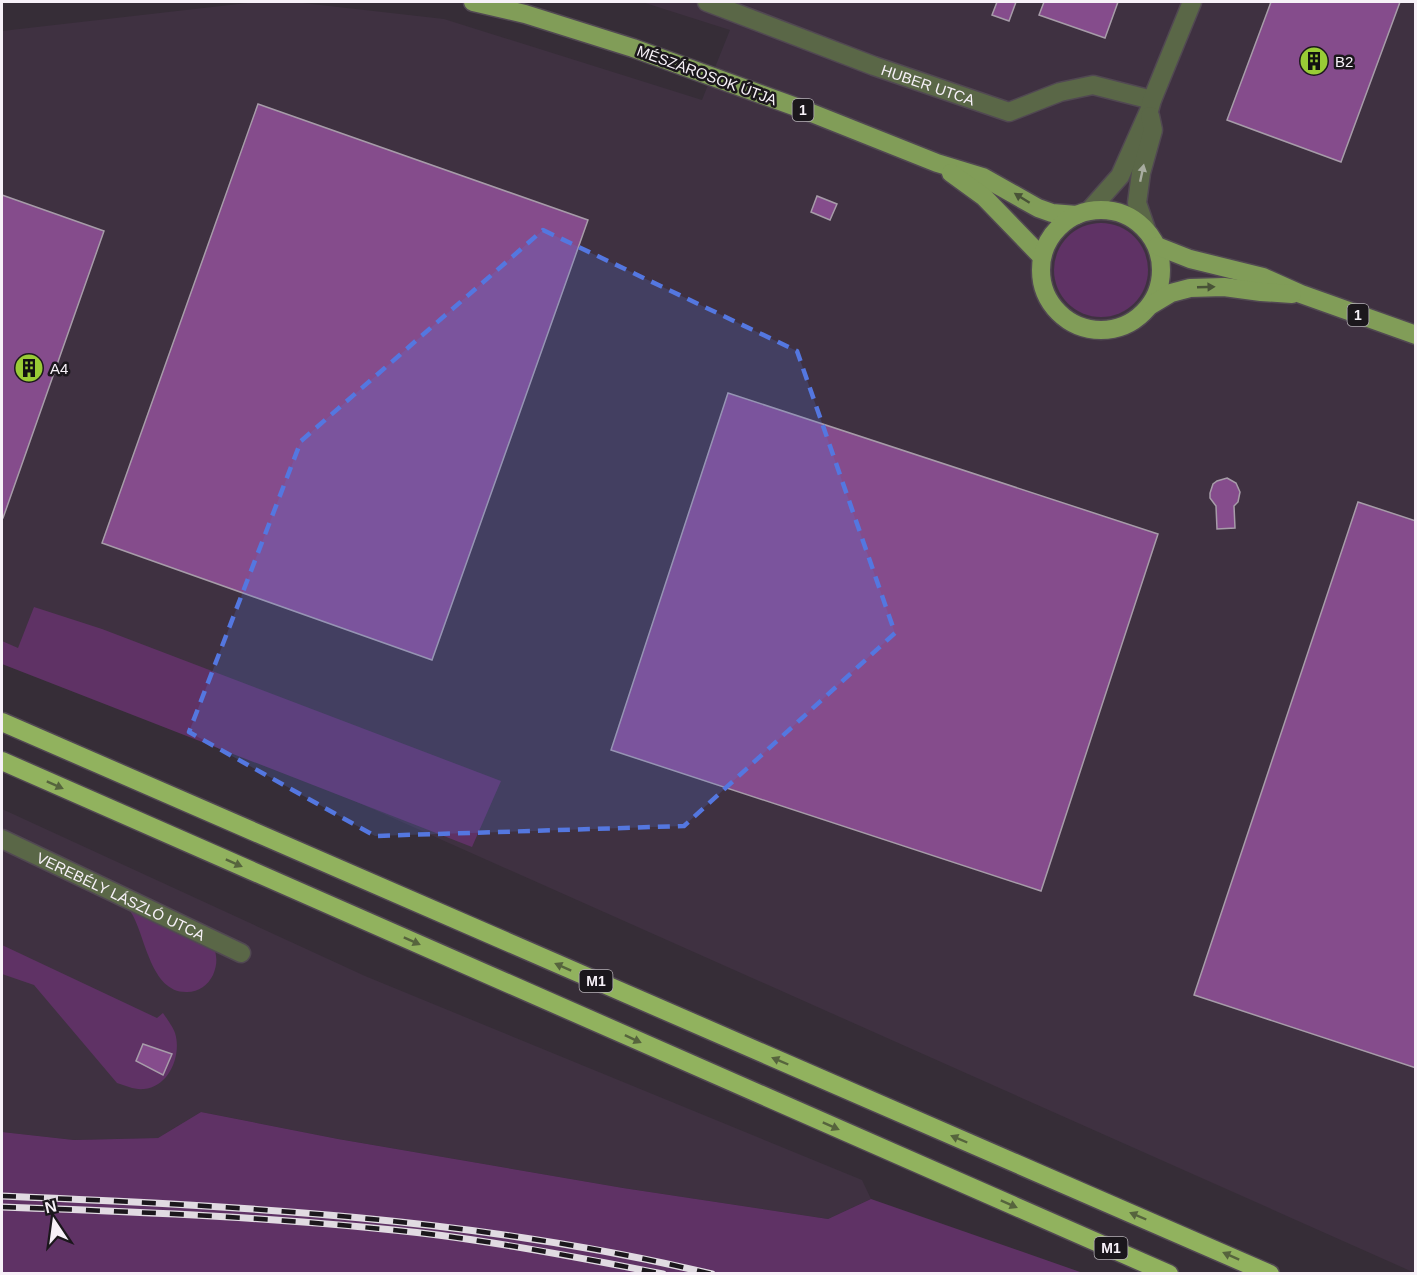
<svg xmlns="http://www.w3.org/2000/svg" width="1417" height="1275" font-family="Arial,sans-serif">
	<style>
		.built { fill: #3f3141 }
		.green { fill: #5f3265 }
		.building { fill: #854c8c; stroke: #a79ca9; stroke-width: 1.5 }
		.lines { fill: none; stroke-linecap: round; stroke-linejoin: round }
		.minor-casing { stroke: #514852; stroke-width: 21 }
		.major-casing { stroke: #514852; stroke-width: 21 }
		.highway-casing { stroke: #514852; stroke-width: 21 }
		.minor { stroke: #5a6747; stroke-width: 18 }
		.major { stroke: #819d58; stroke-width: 18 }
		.highway { stroke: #91b25e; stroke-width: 18 }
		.rail-casing { stroke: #e1dbe2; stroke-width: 7 }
		.rail { stroke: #1b171c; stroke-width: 4.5; stroke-dasharray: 14; stroke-linecap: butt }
		.oneway { fill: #a8aca0 }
		.oneway2 { fill: #495337 }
		.oneway3 { fill: #56643d }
		.marked { fill: #5477e0; fill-opacity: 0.2; stroke: #5477e0; stroke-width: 4.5; stroke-dasharray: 12 8; stroke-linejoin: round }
		.labels { text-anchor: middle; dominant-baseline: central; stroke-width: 5; stroke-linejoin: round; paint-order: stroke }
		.shield { fill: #1b171c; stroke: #b5b0b6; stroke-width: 1.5 }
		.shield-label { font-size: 14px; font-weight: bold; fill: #f7f1f8 }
		.poi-label { font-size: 15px; fill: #f7f1f8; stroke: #1b171c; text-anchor: start }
		.street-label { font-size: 15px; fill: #f7f1f8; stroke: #1b171c }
	</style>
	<rect width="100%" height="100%" fill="#362d37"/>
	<!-- built -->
	<g class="built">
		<path d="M257,2h37l150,17 258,81 28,-70 -88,-28h773v1271l-1413,-629v-613z"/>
		<path d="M2,809l363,167 497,204 9,19 -43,20 -205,-31 -285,-49 -137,-27 -43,26 -84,2 -72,-8z"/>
	</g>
	<!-- green -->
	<g class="green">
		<circle cx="1101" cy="270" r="47"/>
		<path d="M34,607l68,22 399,152 -29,66 -470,-183v-23l16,7z"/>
		<path d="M115,897l98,47c4,12 5,19 0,31 -5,10 -14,17 -26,17 -36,1 -41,-54 -55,-78 -4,-7 -12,-12 -17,-17z"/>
		<path d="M2,945l155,73 6,-5c4,6 10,14 12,20 7,22 -6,54 -31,56 -9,1 -18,-3 -27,-6l-83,-98 -32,-11z"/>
		<path d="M201,1112l137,27 285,49 205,31 43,-20 212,74h-1081v-141l72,8 84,-2z"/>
	</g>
	<!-- building -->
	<g class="building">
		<path d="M997,2h19l-7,19 -17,-6z"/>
		<path d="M1044,2h74l-13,36 -66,-23z"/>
		<path d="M1271,2h129l-59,160 -114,-42z"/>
		<path d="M258,104l330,116 -156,440 -330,-117z"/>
		<path d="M2,195l102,36 -101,287h-1z"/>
		<path d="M817,196l20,8 -7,16 -19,-8z"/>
		<path d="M728,393l430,141 -117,357 -430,-141z"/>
		<path d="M1227,478l9,5 4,9 -2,10 -4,4 1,22 -18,1 -1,-23 -6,-8v-5l3,-9 4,-3z"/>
		<path d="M1358,502l58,19v547l-222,-73z"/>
		<path d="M143,1044l29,10 -9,21 -27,-14z"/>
	</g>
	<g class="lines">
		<!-- minor casing -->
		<g class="minor-casing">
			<g id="minor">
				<path id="s1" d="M707,2l167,64 135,46 51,-20 33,-7 59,15"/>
				<path d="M1089,211l31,-35 29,-65 3,-11 40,-98"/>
				<path d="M1146,229l-9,-26 4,-30 12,-43 -3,-14"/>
				<path id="s2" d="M2,839l239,114"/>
			</g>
		</g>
		<!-- major casing -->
		<g class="major-casing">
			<g id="major">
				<path d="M473,2l52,12 108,34 166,60 138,55 46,14 55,31 14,5 25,2"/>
				<path d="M951,173l33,24 58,60"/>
				<circle cx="1101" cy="270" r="60"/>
				<path d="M1157,246l33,13 73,18 38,17 115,41"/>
				<path d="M1151,305l20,-12 19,-5 34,-1 37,5 31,2"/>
			</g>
		</g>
		<!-- highway casing -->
		<g class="highway-casing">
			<g id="highway">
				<path d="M2,722l1268,552"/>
				<path d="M2,761l1167,513"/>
			</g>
		</g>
		<!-- minor -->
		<use href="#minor" class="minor"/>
		<!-- major -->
		<use href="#major" class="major"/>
		<!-- highway -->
		<use href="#highway" class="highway"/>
		<!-- rail casing -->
		<g class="rail-casing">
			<g id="rail">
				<path d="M2,1196c237,10 477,22 710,78"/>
				<path d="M2,1207c145,5 291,11 436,28 76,10 150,24 225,39"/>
			</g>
		</g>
		<!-- rail -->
		<use href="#rail" class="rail"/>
	</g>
	<!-- one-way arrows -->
	<defs><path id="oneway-solid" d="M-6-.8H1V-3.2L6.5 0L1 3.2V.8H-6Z" transform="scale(1.5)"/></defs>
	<use class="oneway" href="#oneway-solid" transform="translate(1142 173) rotate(-78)"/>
	<g class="oneway2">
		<use href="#oneway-solid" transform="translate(1022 198) rotate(-148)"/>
		<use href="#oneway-solid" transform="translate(1206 287) rotate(-2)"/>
	</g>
	<g class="oneway3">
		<use href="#oneway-solid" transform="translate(55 785) rotate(24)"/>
		<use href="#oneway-solid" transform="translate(234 863) rotate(24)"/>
		<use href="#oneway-solid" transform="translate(412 941) rotate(24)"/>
		<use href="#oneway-solid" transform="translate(563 967) rotate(-156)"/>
		<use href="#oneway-solid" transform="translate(633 1039) rotate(25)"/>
		<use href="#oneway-solid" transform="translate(780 1061) rotate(-157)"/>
		<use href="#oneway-solid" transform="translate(831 1126) rotate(24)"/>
		<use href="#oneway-solid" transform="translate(959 1139) rotate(-157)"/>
		<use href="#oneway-solid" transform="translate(1009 1204) rotate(24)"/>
		<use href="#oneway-solid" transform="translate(1138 1216) rotate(-157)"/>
		<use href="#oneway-solid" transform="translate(1231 1256) rotate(-156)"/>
	</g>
	<!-- marked area -->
	<path class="marked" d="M543,230l254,121 98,282 -211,193 -309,10 -186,-104 112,-291z"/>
	<!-- icons -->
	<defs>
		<g id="building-disc" transform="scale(1.5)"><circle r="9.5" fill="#99cb36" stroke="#1b171c"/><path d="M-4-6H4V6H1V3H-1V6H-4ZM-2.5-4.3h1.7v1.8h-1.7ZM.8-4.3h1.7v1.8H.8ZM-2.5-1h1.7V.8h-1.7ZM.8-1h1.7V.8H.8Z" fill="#111"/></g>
	</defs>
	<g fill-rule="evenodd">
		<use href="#building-disc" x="1314" y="61"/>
		<use href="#building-disc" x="29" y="368"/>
	</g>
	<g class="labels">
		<!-- shield labels -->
		<g class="shield">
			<rect x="792.5" y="99" width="21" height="22" rx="4.5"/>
			<rect x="1347.5" y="304" width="21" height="22" rx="4.5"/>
			<rect x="579.5" y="970" width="33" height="22" rx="4.5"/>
			<rect x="1094.5" y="1237" width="33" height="22" rx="4.5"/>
		</g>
		<g class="shield-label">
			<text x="803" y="110">1</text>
			<text x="1358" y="315">1</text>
			<text x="596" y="981">M1</text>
			<text x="1111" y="1248">M1</text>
		</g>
		<!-- poi labels -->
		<g class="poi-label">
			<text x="1335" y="61">B2</text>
			<text x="50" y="368">A4</text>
		</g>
		<!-- street labels -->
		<g class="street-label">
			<text transform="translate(707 75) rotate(20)">MÉSZÁROSOK ÚTJA</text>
			<text stroke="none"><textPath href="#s1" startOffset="236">HUBER UTCA</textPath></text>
			<text stroke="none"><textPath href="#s2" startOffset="132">VEREBÉLY LÁSZLÓ UTCA</textPath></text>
		</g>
	</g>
	<!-- border -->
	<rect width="1417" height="1275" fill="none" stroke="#f7f1f8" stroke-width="6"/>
	<!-- north arrow -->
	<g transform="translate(54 1221) rotate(347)" stroke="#1b171c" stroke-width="4.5" paint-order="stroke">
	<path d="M0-4.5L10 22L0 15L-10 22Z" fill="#f7f1f8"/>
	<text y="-9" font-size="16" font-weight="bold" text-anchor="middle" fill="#f7f1f8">N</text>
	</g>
</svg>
